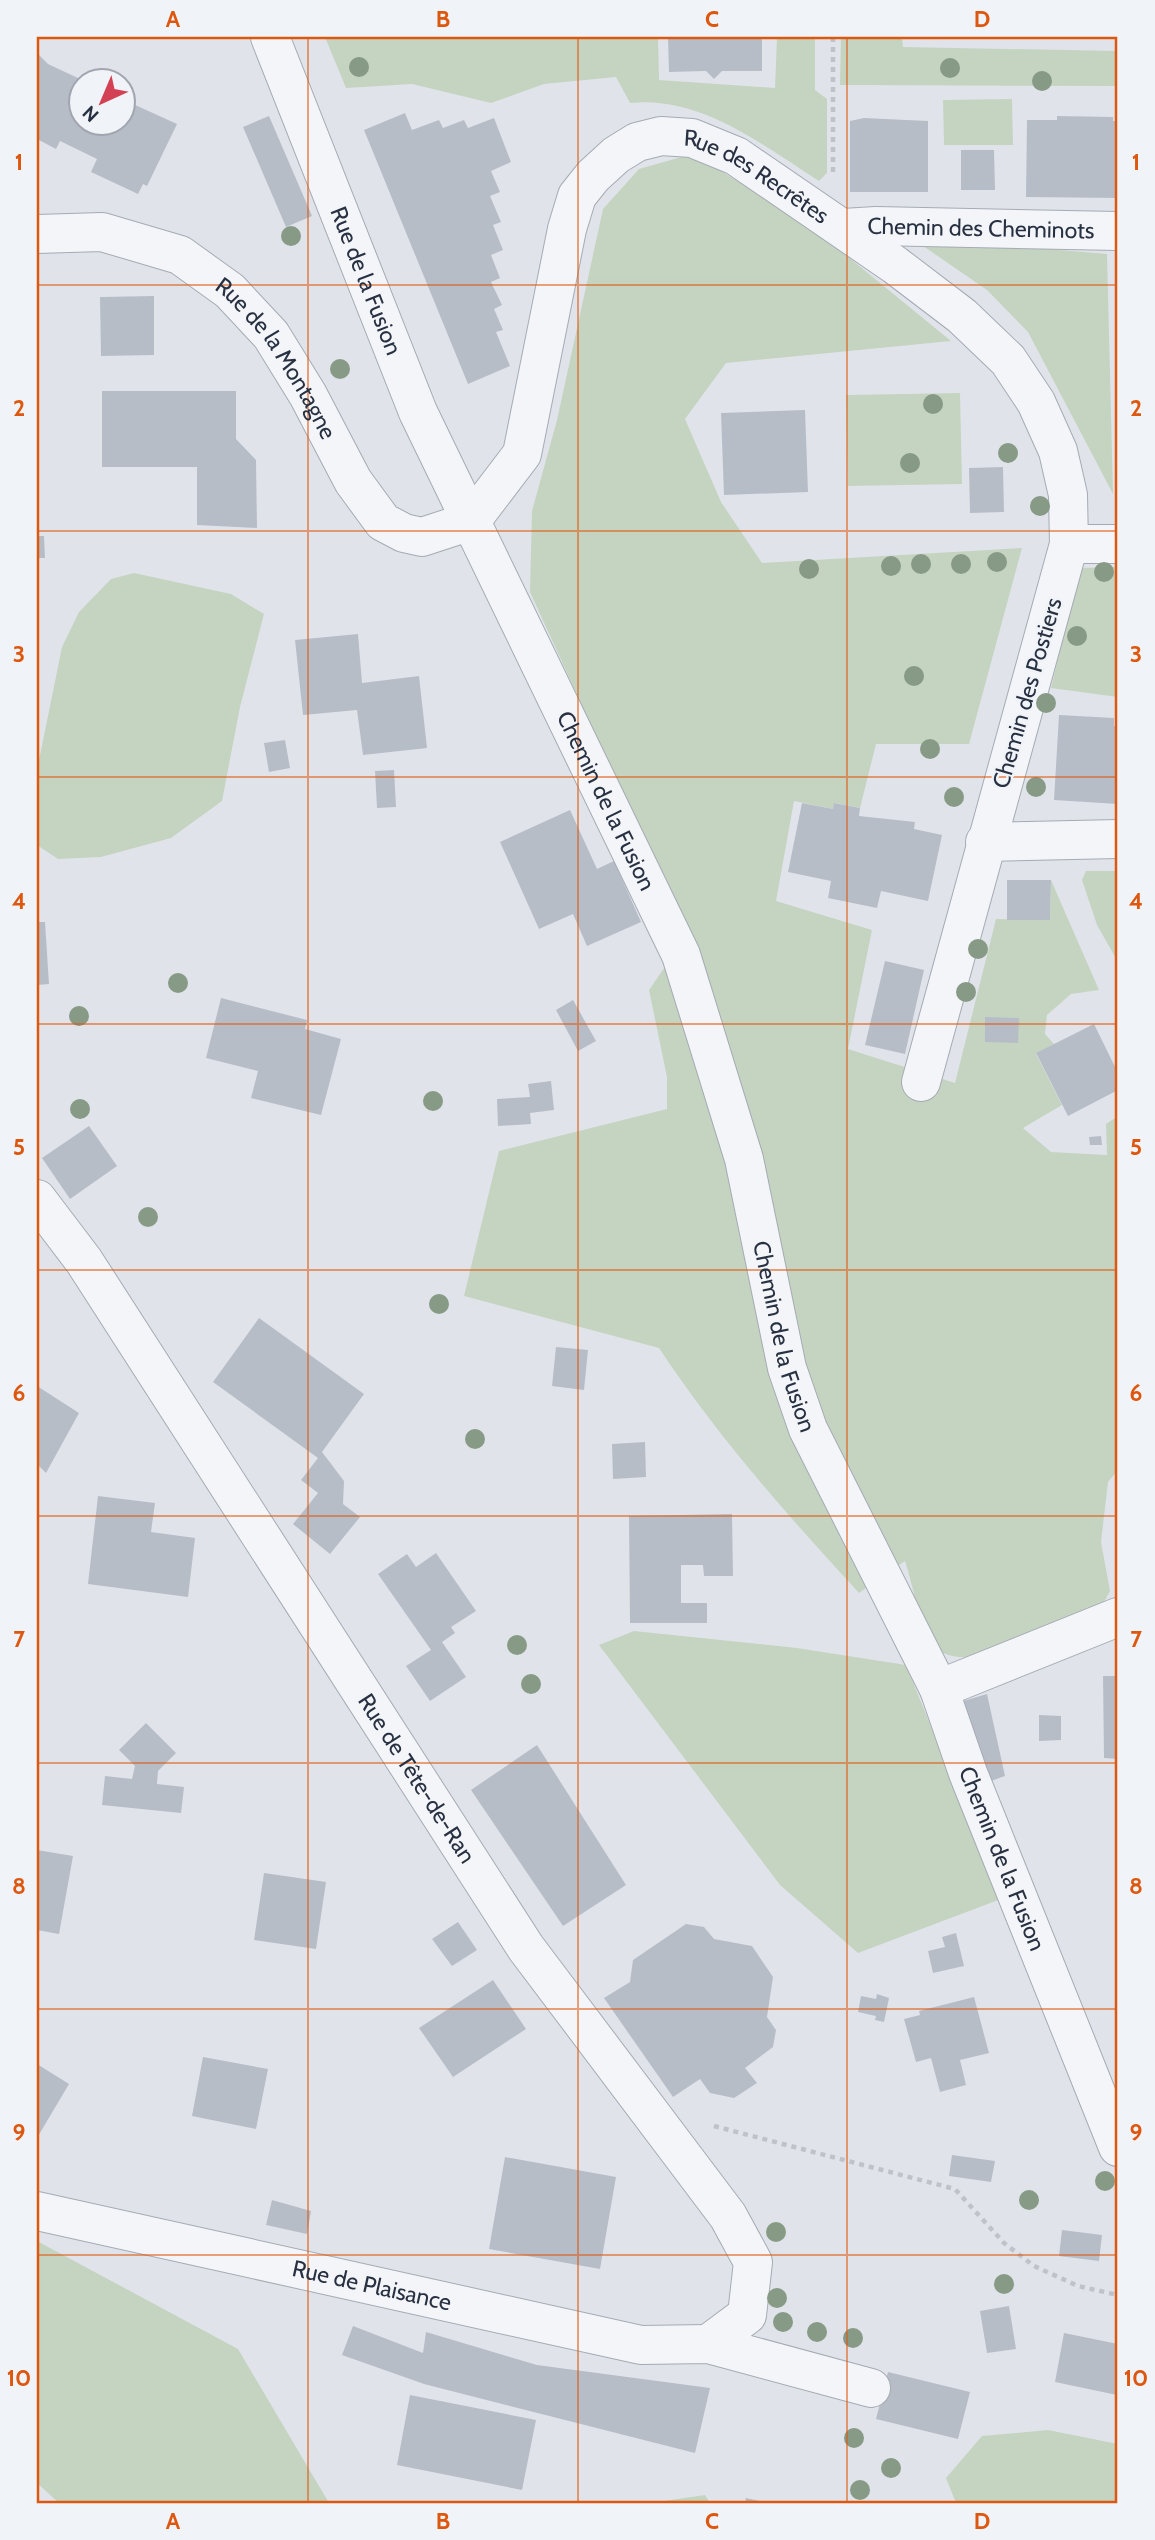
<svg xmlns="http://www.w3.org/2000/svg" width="1155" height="2540" font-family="Cabin,sans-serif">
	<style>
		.green { fill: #c5d4c1 }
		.building { fill: #b7bdc7 }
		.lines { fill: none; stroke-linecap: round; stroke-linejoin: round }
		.minor-casing { stroke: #a5abb4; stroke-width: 40 }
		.path { stroke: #bec2c9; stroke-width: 4.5; stroke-dasharray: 5 5; stroke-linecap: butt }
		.minor { stroke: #f3f5f8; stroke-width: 38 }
		.tree { fill: #869a86 }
		.grid { fill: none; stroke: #de570f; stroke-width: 2; stroke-opacity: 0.55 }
		.labels { text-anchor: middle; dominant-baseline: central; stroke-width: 5; stroke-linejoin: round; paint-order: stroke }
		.street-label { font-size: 23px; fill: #283142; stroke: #f0f3f7 }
		.neatline { fill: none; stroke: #de570f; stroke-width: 2.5 }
		.grid-label { font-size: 23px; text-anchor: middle; font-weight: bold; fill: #de570f }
	</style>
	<rect width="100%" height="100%" fill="#e0e4ea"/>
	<!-- green -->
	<g class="green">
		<path d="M325,37h333l1,43 116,8 2,-51h38v53l12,9v74l-8,8c-57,-36 -117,-85 -189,-78l-14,-26 -72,7 -53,19 -79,-19 -66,4z"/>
		<path d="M841,37h61l1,10 215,4v35l-278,-1z"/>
		<path d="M1012,99l1,46h-69l-1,-45z"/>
		<path d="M692,154l111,66 148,121 -225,22 -41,56 36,83 41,61 260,-15 -53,196h-93l-16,64 -25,-5 -2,6 -39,-8 -18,100 96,29 -24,119 107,34 41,-164 54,1 1,-40 48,110 -28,4 -24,21 -2,19 9,10 -18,10 26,51 -39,23 28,24 56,3 -1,-31 12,-8v354l-10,12 -7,60 9,49 -12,22c-33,14 -145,74 -169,26 -11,-23 -16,-53 -24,-78l-46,32c-72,-78 -141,-156 -200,-245l-195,-52 35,-145 168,-42v-32l-18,-87 38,-55 -157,-343 2,-81 25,-91 46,-211 36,-40z"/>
		<path d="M910,237l197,17 6,240 -85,-162 -41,-42z"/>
		<path d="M960,393l2,91 -114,2 -2,-91z"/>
		<path d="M1118,567v130l-67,-9 28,-120z"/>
		<path d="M134,573l97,21 33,20 -24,93 -18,94 -51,37 -70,19 -43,2 -21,-14v-75l25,-123 17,-35 32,-33z"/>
		<path d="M1086,871h32v91l-21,-37 -15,-45z"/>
		<path d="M634,1631l163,17 109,17 95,234 -143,54 -78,-68 -181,-240z"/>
		<path d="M37,2241l201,108 91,154h-270l-22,-20z"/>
		<path d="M1048,2430l70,14v59h-162l-10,-25 36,-42z"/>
		<path d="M705,2495l5,8h-60z"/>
	</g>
	<!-- building -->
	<g class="building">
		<path d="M668,37h94v34h-40l-8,8 -8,-8 -37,1z"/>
		<path d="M37,53l11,11 32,15v43h42v-23l55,25 -30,62 -4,-2 -5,10 -47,-22 6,-13 -37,-18 -4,8 -19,-10z"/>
		<path d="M405,113l7,17 27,-10 4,8 21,-8 4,8 26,-10 17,44 -20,9 9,21 -10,4 11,26 -8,3 10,25 -12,5 9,23 -9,4 11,23 -8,4 9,21 -7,2 14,34 -42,18 -104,-254z"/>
		<path d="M269,116l43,100 -26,11 -43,-100z"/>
		<path d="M1057,116l56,1v4h5v77l-92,-1 1,-77h30z"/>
		<path d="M864,118l64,3v71h-78v-71z"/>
		<path d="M961,150h33l1,40h-34z"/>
		<path d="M154,296v59l-53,1 -1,-59z"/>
		<path d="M102,391h134v48l20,21 1,68 -60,-3v-58h-95z"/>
		<path d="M805,410l3,82 -84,3 -3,-82z"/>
		<path d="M1003,467l1,45 -34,1 -1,-45z"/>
		<path d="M37,536h7l1,22h-8z"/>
		<path d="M358,634l4,49 57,-7 8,72 -64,7 -6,-45 -54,5 -8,-75z"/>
		<path d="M1059,715l55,3v8l4,1v77l-64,-4z"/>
		<path d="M285,740l5,28 -21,4 -5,-29z"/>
		<path d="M394,770l2,37 -19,1 -2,-37z"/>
		<path d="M802,803l31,6 1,-6 26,5 -1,8 56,6 -1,7 28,6 -14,66 -47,-10 -4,17 -49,-10 3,-17 -43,-9z"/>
		<path d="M570,810l27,59 17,-8 27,61 -54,24 -14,-32 -34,15 -39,-87z"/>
		<path d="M1007,880h44l-1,40h-43z"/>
		<path d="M37,922h8l4,62 -12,1z"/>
		<path d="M885,961l39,9 -19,84 -40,-9z"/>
		<path d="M221,998l86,22 -2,9 36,10 -20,76 -70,-17 7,-27 -52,-13z"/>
		<path d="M573,1000l23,41 -18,10 -22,-41z"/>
		<path d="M985,1017l34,1 -1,25 -33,-1z"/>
		<path d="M1094,1024l24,49v17l-50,26 -32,-63z"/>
		<path d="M551,1081l3,29 -24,3 1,11 -33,2 -1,-27 33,-2 -2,-13z"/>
		<path d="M89,1126l28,40 -47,33 -28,-41z"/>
		<path d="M1101,1136l1,9h-12l-1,-8z"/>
		<path d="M259,1318l105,76 -42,58 22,29 -1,23 17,13 -30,37 -37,-30 25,-31 -17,-13 17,-22 -105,-76z"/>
		<path d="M556,1347l32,3 -4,40 -32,-4z"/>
		<path d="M37,1386l42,27 -33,60 -9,-9z"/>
		<path d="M645,1442l1,35 -33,2 -1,-35z"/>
		<path d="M98,1496l57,7 -4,29 44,6 -7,59 -100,-13z"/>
		<path d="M732,1514l1,62h-29l-1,-11h-22v38h26v20h-77l-1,-107z"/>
		<path d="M436,1553l40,58 -25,16 4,6 -13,9 24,35 -36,24 -24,-35 25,-16 -53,-76 29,-20 9,13z"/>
		<path d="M1103,1676h15v83l-14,-1z"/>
		<path d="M987,1694l18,82 -14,5 -31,-79z"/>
		<path d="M1039,1715l22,1v24l-22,1z"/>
		<path d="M146,1723l30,30 -18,18 -1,13 27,3 -3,26 -79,-8 3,-29 27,3 3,-13 -16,-16z"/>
		<path d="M537,1745l89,140 -63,41 -92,-136z"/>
		<path d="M37,1850l36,6 -14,78 -22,-4z"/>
		<path d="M264,1873l62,9 -10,67 -62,-9z"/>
		<path d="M458,1922l19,28 -25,16 -20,-27z"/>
		<path d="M686,1924l18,3 10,12 38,7 21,31 -6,40 9,13 -3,17 -28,21 12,15 -23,15 -24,-5 -10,-14 -27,18 -69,-99 26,-16 3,-22z"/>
		<path d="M956,1933l8,33 -31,7 -5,-22 17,-4 -3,-10z"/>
		<path d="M493,1980l33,49 -73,48 -34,-49z"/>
		<path d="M877,1994l12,4 -5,24 -9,-2 1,-4 -18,-4 3,-16 15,3z"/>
		<path d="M974,1997l15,56 -29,7 6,25 -26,7 -9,-34 -15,4 -12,-43 16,-4 -1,-4z"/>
		<path d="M203,2057l65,12 -12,60 -64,-13z"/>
		<path d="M37,2064l32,20 -32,54z"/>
		<path d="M952,2155l43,6 -4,21 -42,-6z"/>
		<path d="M505,2157l111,20 -16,92 -111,-20z"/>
		<path d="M272,2200l39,11 -4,23 -41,-9z"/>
		<path d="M1062,2230l40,5 -3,26 -40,-5z"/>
		<path d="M1009,2306l7,43 -29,4 -7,-42z"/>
		<path d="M353,2326l70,27 3,-21 111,33 173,23 -15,65 -271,-69 -82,-29z"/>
		<path d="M1064,2333l54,11 -1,51 -62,-13z"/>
		<path d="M888,2372l82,20 -12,47 -82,-20z"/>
		<path d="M410,2395l126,25 -14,70 -125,-25z"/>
		<path d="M746,2498l18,4v1h-19z"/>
	</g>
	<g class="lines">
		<!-- minor casing -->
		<g class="minor-casing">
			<g id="minor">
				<path id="s1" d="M270,37l148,375 263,543 63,204 43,209 21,61 131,260 29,84 150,374"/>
				<path id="s2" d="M843,228l33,-2 242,5"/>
				<path id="s3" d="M37,234l65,-2 78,23 50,36 41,44 37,60 45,86 30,41 21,11 18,4 49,-16"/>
				<path id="s4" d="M471,521l51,-67 45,-225 10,-33 16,-20 23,-21 21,-13 24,-6 31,2 44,18 159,109 67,51 46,44 28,42 22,49 10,44 1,49 -148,538"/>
				<path d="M1069,544h49"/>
				<path d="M985,842l133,-3"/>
				<path id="s5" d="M37,1199l47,62 442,687 202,268 25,46 -6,53 -39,29"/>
				<path d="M939,1689l179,-72"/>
				<path id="s6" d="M37,2211l604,134 67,-1 163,44"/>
			</g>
		</g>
		<!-- path -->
		<g class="path">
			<path d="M833,37v135"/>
			<path d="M714,2126l241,63 49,54 30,23 44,20 40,9"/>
		</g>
		<!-- minor -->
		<use href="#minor" class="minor"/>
	</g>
	<!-- trees -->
	<g class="tree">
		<circle cx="359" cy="67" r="10"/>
		<circle cx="950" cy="68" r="10"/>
		<circle cx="1042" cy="81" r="10"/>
		<circle cx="291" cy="236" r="10"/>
		<circle cx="340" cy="369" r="10"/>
		<circle cx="933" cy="404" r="10"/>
		<circle cx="1008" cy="453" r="10"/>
		<circle cx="910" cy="463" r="10"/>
		<circle cx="1040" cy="506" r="10"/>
		<circle cx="997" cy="562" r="10"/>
		<circle cx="921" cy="564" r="10"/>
		<circle cx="961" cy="564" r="10"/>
		<circle cx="891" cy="566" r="10"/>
		<circle cx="809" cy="569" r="10"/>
		<circle cx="1104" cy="572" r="10"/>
		<circle cx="1077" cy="636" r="10"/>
		<circle cx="914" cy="676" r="10"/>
		<circle cx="1046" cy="703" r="10"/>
		<circle cx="930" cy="749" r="10"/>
		<circle cx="1036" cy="787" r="10"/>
		<circle cx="954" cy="797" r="10"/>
		<circle cx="978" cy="949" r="10"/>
		<circle cx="178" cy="983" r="10"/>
		<circle cx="966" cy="992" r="10"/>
		<circle cx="79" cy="1016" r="10"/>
		<circle cx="433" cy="1101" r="10"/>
		<circle cx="80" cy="1109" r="10"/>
		<circle cx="148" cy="1217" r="10"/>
		<circle cx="439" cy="1304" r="10"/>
		<circle cx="475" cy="1439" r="10"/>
		<circle cx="517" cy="1645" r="10"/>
		<circle cx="531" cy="1684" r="10"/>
		<circle cx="1105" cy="2181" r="10"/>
		<circle cx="1029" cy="2200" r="10"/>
		<circle cx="776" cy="2232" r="10"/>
		<circle cx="1004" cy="2284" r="10"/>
		<circle cx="777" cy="2298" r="10"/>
		<circle cx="783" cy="2322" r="10"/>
		<circle cx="817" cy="2332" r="10"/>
		<circle cx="853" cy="2338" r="10"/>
		<circle cx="854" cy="2438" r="10"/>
		<circle cx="891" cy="2468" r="10"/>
		<circle cx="860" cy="2490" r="10"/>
	</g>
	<!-- grid -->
	<path class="grid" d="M308,37v2466M578,37v2466M847,37v2466M37,285h1081M37,531h1081M37,777h1081M37,1024h1081M37,1270h1081M37,1516h1081M37,1763h1081M37,2009h1081M37,2255h1081"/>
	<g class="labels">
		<!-- street labels -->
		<g class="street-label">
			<text stroke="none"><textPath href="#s4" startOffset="560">Rue des Recrêtes</textPath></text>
			<text stroke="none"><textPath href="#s2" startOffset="138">Chemin des Cheminots</textPath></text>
			<text stroke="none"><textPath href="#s1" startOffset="262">Rue de la Fusion</textPath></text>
			<text stroke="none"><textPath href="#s3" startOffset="290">Rue de la Montagne</textPath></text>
			<text transform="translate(1027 693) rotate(-74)">Chemin des Postiers</text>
			<text stroke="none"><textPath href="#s1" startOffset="835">Chemin de la Fusion</textPath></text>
			<text stroke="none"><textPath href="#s1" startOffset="1402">Chemin de la Fusion</textPath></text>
			<text stroke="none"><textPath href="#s5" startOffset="693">Rue de Tête-de-Ran</textPath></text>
			<text stroke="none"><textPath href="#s1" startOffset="1970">Chemin de la Fusion</textPath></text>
			<text stroke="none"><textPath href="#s6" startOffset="343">Rue de Plaisance</textPath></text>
		</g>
	</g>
	<!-- border -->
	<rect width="1155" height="2540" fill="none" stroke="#f0f3f7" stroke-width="77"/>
	<!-- north arrow -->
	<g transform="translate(102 102) rotate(224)"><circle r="33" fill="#f0f3f7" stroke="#a0a5af" stroke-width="2"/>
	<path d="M0-5L12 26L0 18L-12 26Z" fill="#d34155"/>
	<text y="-10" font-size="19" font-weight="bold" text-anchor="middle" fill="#283142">N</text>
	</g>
	<rect x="38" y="38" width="1078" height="2464" class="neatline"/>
	<g class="grid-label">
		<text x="173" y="27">A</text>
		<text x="443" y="27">B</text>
		<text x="712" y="27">C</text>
		<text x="982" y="27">D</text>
		<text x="19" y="170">1</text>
		<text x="1136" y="170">1</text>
		<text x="19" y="416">2</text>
		<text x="1136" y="416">2</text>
		<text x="19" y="662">3</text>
		<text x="1136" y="662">3</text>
		<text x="19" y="909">4</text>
		<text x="1136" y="909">4</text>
		<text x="19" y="1155">5</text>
		<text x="1136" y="1155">5</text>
		<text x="19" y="1401">6</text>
		<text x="1136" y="1401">6</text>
		<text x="19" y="1647">7</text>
		<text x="1136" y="1647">7</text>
		<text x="19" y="1894">8</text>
		<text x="1136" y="1894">8</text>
		<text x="19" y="2140">9</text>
		<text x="1136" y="2140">9</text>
		<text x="19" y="2386">10</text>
		<text x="1136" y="2386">10</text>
		<text x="173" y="2529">A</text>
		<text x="443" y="2529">B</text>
		<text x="712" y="2529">C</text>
		<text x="982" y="2529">D</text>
	</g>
</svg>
